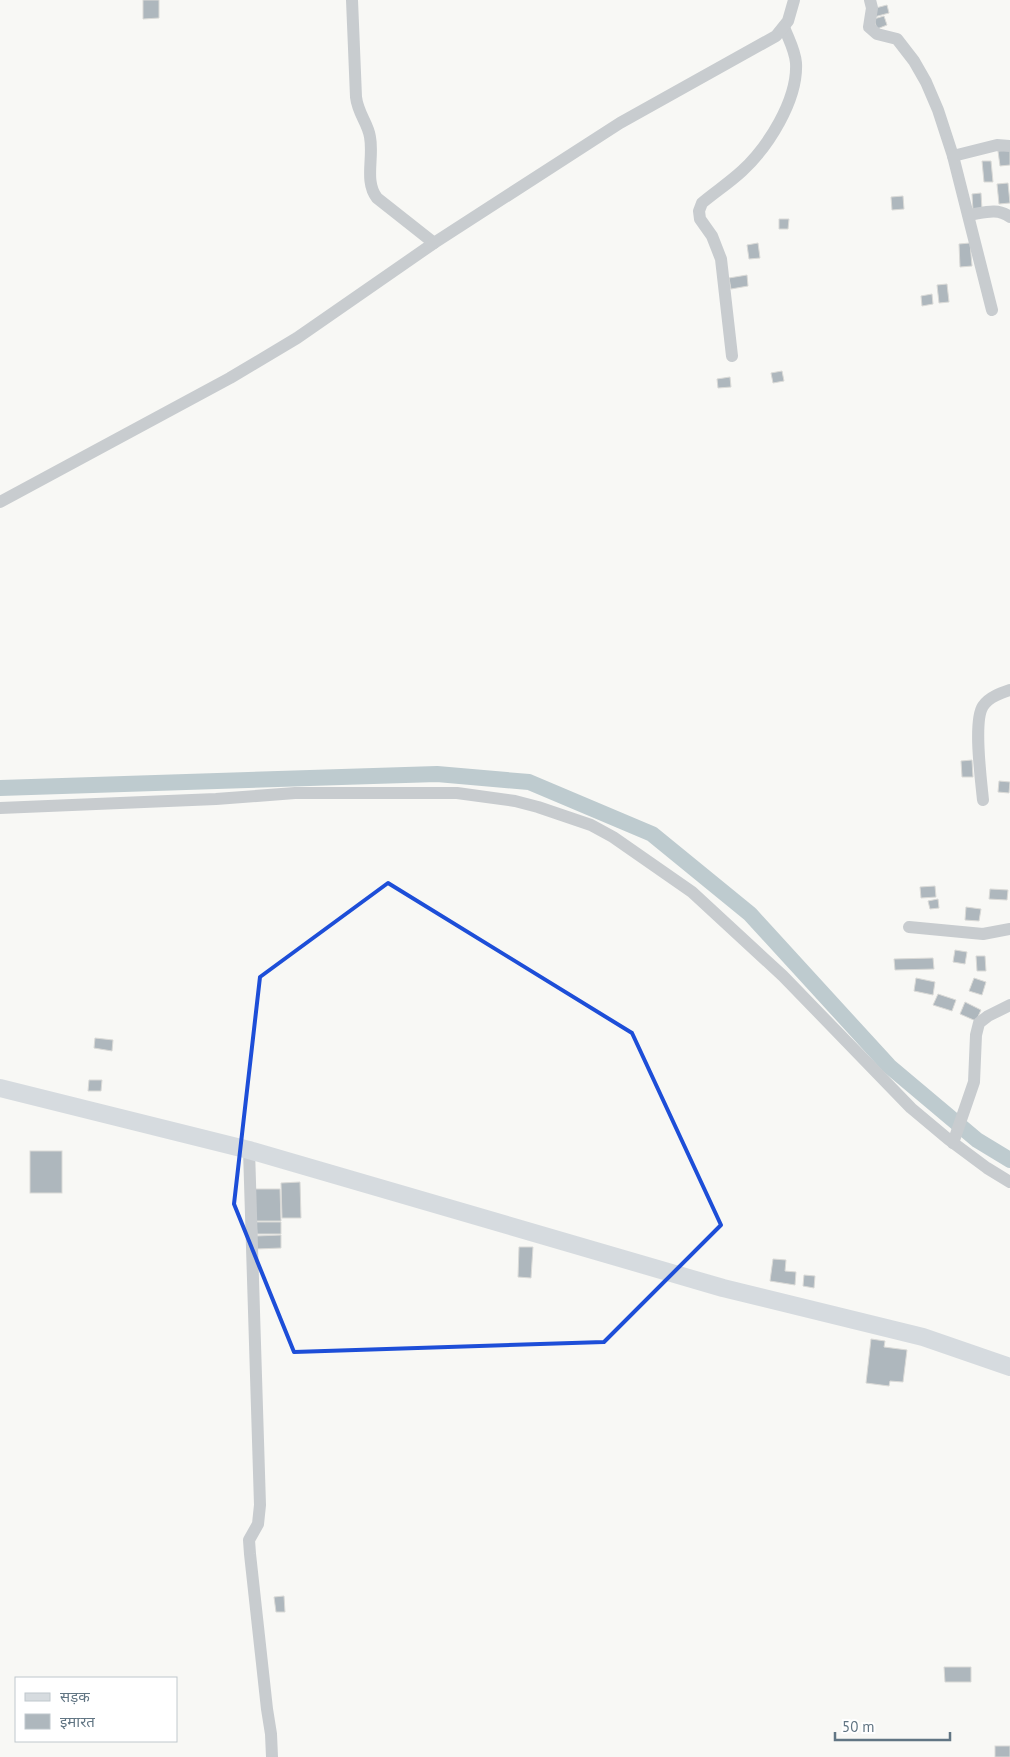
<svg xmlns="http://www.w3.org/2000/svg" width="1010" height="1757" font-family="'PT Sans','Noto Sans Devanagari',sans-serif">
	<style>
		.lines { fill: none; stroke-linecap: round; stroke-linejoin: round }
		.canal { stroke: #becbcf; stroke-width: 16 }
		.building { fill: #aeb7bd; stroke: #dadad7 }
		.street { stroke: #c8cccf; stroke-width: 12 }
		.secondary { stroke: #d6dbdf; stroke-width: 18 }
		.marked { fill: none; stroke: #1d4ed8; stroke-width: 4; stroke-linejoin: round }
	</style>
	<rect width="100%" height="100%" fill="#f8f8f5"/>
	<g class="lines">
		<!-- canal -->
		<path class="canal" d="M0,788l437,-14 92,8 123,52 98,80 139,152 88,74 33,20"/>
	</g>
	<!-- building -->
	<g class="building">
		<path d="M143,0h16v18l-16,1z"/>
		<path d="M887,5l2,8 -15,4 -2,-8z"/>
		<path d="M884,16l3,9 -10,4 -3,-10z"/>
		<path d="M1010,150v15l-10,1 -2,-15z"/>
		<path d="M982,161h9l2,21h-9z"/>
		<path d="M1008,183l2,20 -11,1 -2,-20z"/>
		<path d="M981,193l1,17 -9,1 -1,-17z"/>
		<path d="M903,196l1,13 -12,1 -1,-13z"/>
		<path d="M779,219h10l-1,10h-9z"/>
		<path d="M758,243l2,15 -11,1 -2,-14z"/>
		<path d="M970,243l2,23 -12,1 -1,-23z"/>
		<path d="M747,275l1,11 -17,3 -2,-11z"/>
		<path d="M947,284l2,18 -10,1 -2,-18z"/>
		<path d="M932,294l1,10 -11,2 -1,-10z"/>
		<path d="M782,371l2,10 -11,2 -2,-10z"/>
		<path d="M730,377l1,10 -13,1 -1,-9z"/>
		<path d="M972,760l1,17h-11l-1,-16z"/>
		<path d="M999,781l11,1 -1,11 -11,-1z"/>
		<path d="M935,886l1,11 -15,1 -1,-11z"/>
		<path d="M990,889l18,1 -1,10 -18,-1z"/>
		<path d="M938,899l1,9 -9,1 -2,-8z"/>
		<path d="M966,907l15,2 -2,12 -14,-1z"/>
		<path d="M955,950l12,2 -2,12 -12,-2z"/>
		<path d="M976,956h9l1,15h-9z"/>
		<path d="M933,958l1,11 -39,1 -1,-11z"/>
		<path d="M916,978l19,4 -2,13 -19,-4z"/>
		<path d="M974,978l12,4 -4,13 -13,-4z"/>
		<path d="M938,994l18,6 -4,11 -19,-6z"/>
		<path d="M965,1002l16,8 -5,11 -16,-7z"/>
		<path d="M95,1038l18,2 -1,11 -18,-3z"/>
		<path d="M89,1080h13l-1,11h-13z"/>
		<rect x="30" y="1151" width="32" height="42"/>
		<path d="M300,1182l1,36h-19l-1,-35z"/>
		<path d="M253,1189h27l1,32h-27z"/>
		<path d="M256,1222h25v12h-24z"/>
		<path d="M281,1235v13l-25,1v-13z"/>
		<path d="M519,1247h14l-2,31 -13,-1z"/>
		<path d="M773,1259l13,1 -1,11 11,1 -1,13 -25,-4z"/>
		<path d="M804,1275l11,1 -1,12 -11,-2z"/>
		<path d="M871,1339l14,2 -1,6 23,3 -4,32 -13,-1 -1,5 -23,-3z"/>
		<path d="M284,1596l1,16h-9l-2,-15z"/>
		<path d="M944,1667h27v15h-26z"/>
		<rect x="995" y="1746" width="15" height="11"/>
	</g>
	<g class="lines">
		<!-- street -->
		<g class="street">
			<path d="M352,0l4,97c2,17 12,26 14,40 4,21 -6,44 7,61l57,45"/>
			<path d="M870,0l2,8 -3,19 8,7 20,5 17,22 12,21 12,28 15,46 39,154"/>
			<path d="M953,156l44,-11 13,1"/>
			<path d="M969,215c14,-2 28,-8 41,2"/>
			<path d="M732,356l-11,-97 -9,-23 -12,-17 -1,-8 3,-8c13,-11 27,-20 40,-32 26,-24 56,-71 54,-108 -1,-13 -8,-25 -12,-36"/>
			<path d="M0,502l230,-124 67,-40 137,-95 186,-120 156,-87 12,-15 6,-21"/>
			<path d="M983,800c-2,-21 -10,-79 0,-94 6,-9 18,-13 27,-16"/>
			<path d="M0,808l216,-9 79,-6h162l58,8 23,6 53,18 22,12 79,55 91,84 128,132 37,31 39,29 23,14"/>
			<path d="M909,927l74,7 27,-5"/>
			<path d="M953,1143l21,-61 2,-47 3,-12 9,-7 22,-11"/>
			<path d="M249,1150l11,355 -2,19 -9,16 1,14 17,155 4,25 1,23"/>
		</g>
		<!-- secondary -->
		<path class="secondary" d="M0,1088l249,62 474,138 200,49 87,30"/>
	</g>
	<!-- marked area -->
	<path class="marked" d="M388,883l244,150 89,192 -117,117 -310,10 -60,-148 26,-227z"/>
	<!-- legend -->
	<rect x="15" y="1677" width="162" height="65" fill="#ffffff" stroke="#c0c8cd"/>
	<rect x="25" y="1693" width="25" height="8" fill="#d6dbdf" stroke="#c0c8cd"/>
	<text x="60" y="1702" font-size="15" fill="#617583">सड़क</text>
	<rect x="25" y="1714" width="25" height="15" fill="#aeb7bd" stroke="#c0c8cd"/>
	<text x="60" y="1727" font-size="15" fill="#617583">इमारत</text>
	<!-- scale -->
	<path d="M835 1732v8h115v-8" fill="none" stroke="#617583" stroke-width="2.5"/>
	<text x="842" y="1732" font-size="15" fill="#617583" stroke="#ffffff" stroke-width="4" paint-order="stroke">50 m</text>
</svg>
